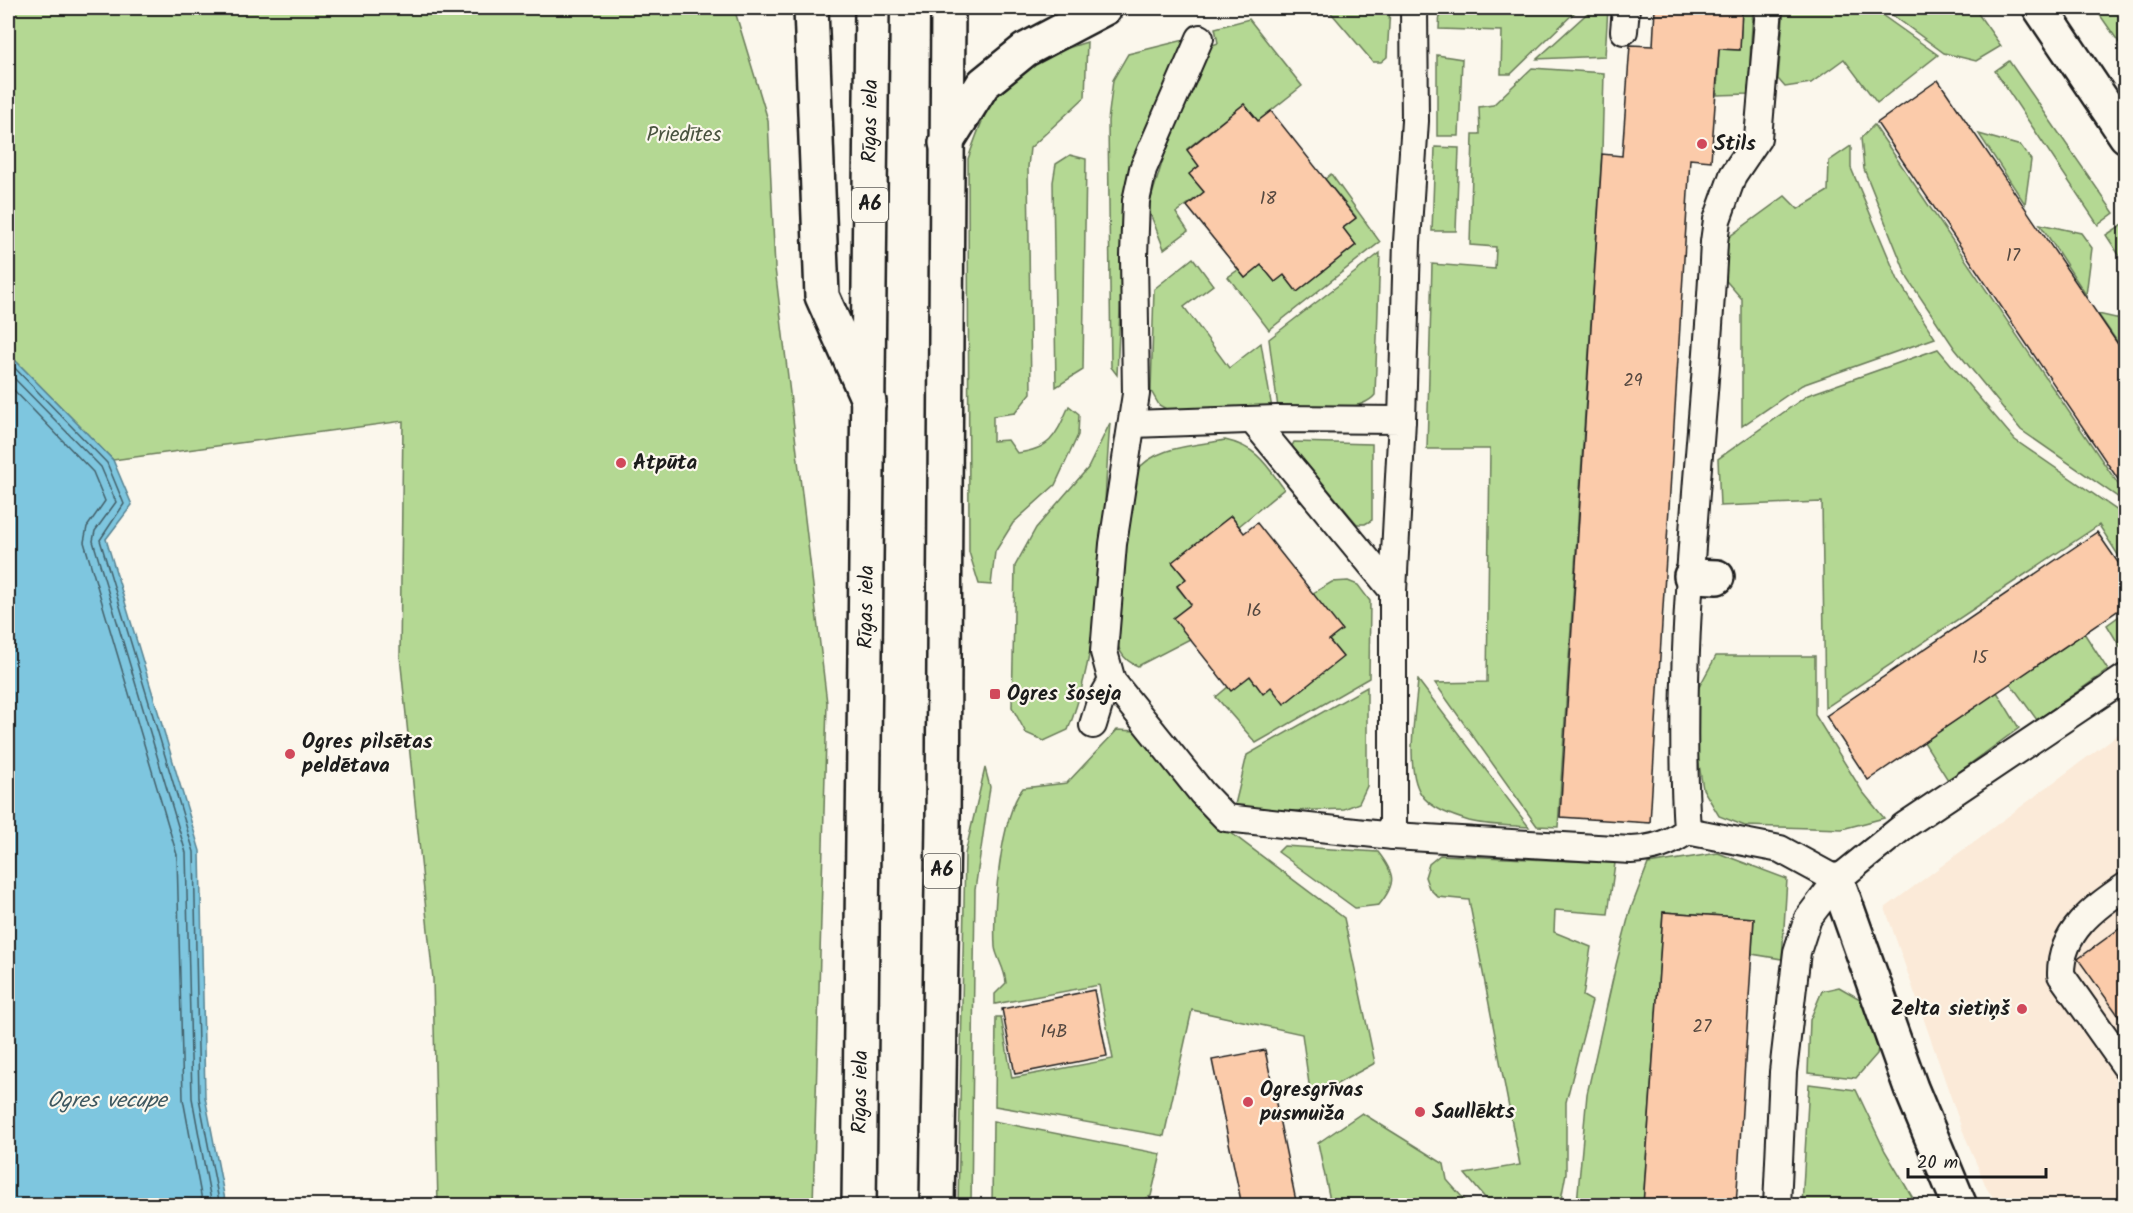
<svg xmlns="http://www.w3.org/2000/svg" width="2133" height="1213" font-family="Kalam,sans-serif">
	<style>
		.built { fill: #fbead8 }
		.green { fill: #b4d893; stroke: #687a58; stroke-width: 1.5 }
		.water { fill: #7ec6df; stroke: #578291; stroke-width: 1.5 }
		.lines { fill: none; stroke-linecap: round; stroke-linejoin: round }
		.shore { stroke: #43606a; stroke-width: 1.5 }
		.building { fill: #fbcbaa; stroke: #1c1c1c; stroke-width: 1.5 }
		.service-casing { stroke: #1c1c1c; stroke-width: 30 }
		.minor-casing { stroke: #1c1c1c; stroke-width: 38 }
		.secondary-casing { stroke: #1c1c1c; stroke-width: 38 }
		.trunk-casing { stroke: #1c1c1c; stroke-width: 38 }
		.service { stroke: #fbf7ec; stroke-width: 26 }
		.minor { stroke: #fbf7ec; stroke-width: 33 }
		.secondary { stroke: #fbf7ec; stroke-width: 33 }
		.trunk { stroke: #fbf7ec; stroke-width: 33 }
		.poi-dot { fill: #d1495b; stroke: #fbf7ec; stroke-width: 2 }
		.labels { text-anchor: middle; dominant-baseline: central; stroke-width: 4.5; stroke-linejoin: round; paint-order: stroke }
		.number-label { font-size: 18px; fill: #544840 }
		.shield { fill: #fbf7ec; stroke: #5f5e5a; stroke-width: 1.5 }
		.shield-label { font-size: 20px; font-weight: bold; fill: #1c1c1c }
		.street-label { font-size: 21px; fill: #1c1c1c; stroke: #fbf7ec }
		.park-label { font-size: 21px; fill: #4a5440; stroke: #fbf7ec }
		.poi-label { font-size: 21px; font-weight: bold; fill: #1c1c1c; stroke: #fbf7ec; text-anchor: start }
		.water-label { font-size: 22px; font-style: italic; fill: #3e5860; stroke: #fbf7ec }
	</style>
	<rect width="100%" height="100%" fill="#fbf7ec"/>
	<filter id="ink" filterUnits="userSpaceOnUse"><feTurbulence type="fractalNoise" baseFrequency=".0167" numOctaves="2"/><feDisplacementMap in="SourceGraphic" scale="12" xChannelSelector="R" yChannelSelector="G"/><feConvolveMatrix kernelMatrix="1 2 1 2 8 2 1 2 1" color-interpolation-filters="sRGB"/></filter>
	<g filter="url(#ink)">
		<!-- built -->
		<path class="built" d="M2125,729v476h-126l-12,-16 -25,-60 -77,-221z"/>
		<!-- green -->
		<g class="green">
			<path d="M8,8h726l34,112 7,148 52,435 -14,502h-375l-5,-226 -33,-323 3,-235 -290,39 -105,-107z"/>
			<path d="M1327,8h63l-3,49 -6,5h-8z"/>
			<path d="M1440,8h139l-68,66h-10l1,-43 -63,-2z"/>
			<path d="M1593,8h15l-3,48 -68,3z"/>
			<path d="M1742,8h11l-5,86 -31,1 2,-46 21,1z"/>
			<path d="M1784,8h88l66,47 -61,48 -33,-44 -33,24 -26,4 -7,-8z"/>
			<path d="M1883,8h91l27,38 -25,15 -32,-8z"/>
			<path d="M2095,8h30v43z"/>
			<path d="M1249,19l53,67 -44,35 -14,-17 -57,45 12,17 5,26 -28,21 12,18 -24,18 -16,-41 18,-58 39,-102 13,-5 -3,-15z"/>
			<path d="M1184,40l-58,141 -9,194 -6,-8 -3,-246 5,-41 15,-26z"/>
			<path d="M1087,42l-2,55 -55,51 -2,19 3,226 -16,20 -22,3v25l15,-1 9,13c35,-4 39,-18 52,-47l10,8 -1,21 -23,50 -42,38 -18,29 -4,33 -12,-1 -10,-32 -1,-393c8,-23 20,-58 36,-76 21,-23 55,-32 83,-41z"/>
			<path d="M1437,55l25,4 -3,77h-22z"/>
			<path d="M2009,61l105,152 -16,12 -103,-154z"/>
			<path d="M1532,68l72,5 -2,78 -44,676 -21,-1 -102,-143 52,-1 3,-233h-63l5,-185 63,5 1,-22 -26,-2 3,-111h7l-1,-27 14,-2z"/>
			<path d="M1874,125l246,362 5,-4v19l-104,-72 -66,-81 -47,-70 -44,-110 -3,-31z"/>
			<path d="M1979,134l42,12 10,14 -6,44z"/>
			<path d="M1851,146v22l47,112 37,58 -133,47 -60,41v-127l-22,-25 2,-32 63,-46 13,13 30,-18 1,-30z"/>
			<path d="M1435,147l24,1 -3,83h-24z"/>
			<path d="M1070,155l16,4 -3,211 -27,17 -3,-205 3,-18z"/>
			<path d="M1331,174l49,68 -111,88 -41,-53 10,-7 7,8 16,-13 14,17 9,-7 13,17 59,-47 -13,-17 13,-11 -31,-38z"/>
			<path d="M2040,224l41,9 11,15 -6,47z"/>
			<path d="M2123,224l2,3v37l-19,-29z"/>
			<path d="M1380,253l-5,142c-16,20 -72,13 -97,13l-9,-69z"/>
			<path d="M1193,258l20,27 -29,22 45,61 32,-25 11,66 -104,1 -9,-5 -8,-14 3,-102z"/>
			<path d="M2098,314l27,6v33z"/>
			<path d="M1938,349l77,91 110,76v50l-26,-41 -274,183 -3,-206 -102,4 -2,-47 90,-64z"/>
			<path d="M1110,423c-8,97 -6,217 -42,307l-24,11 -18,-8 -14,-26 3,-141 21,-38 52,-60z"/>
			<path d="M1225,440c32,7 41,24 59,49l-45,37 -8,-10 -58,46 13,17 -9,8 14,17 -1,35 -52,27c-17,-6 -20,-18 -24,-35l20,-157c19,-28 60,-28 91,-34z"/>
			<path d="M1294,442l78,2v76l-7,4h-8l-65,-78z"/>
			<path d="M1348,581l10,4 12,16 -1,77 -113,65 -40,-46 12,-10 22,-11 13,17 66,-53 -16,-47 19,-11z"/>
			<path d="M2125,612v43l-18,-30z"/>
			<path d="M2084,633l24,37 -71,50 -27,-37z"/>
			<path d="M1716,656h99v59l47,76 22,27 -42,11 -97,-3 -26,-10 -16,-27 -7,-43 2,-57z"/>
			<path d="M1418,680l111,147c-19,-2 -41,-1 -60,-6 -16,-5 -38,-12 -48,-27 -17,-27 -5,-83 -3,-114z"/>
			<path d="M1367,687v99l-8,17 -15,6 -111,4 14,-58z"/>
			<path d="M1997,692l22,36 -71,52 -24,-38z"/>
			<path d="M1117,730l20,1 65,80 142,107 31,145 -64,35 -9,-64 -110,-24 -28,126 -169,-30 1,-89h5l11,61 101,-19 -14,-74 -104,19v-10l11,-11c-1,-15 -10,-26 -11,-36 -2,-38 5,-130 28,-159l44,-5z"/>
			<path d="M985,768l5,19 -15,103 -4,315h-13l7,-351z"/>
			<path d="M1284,846l94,6c17,22 19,31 1,53l-24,3 -77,-56z"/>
			<path d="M1718,853l69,26 -5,80 -30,-5 2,-36 -91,-6 -20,293 -60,1 -6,-3 10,-109 29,-129 14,-54 18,-47z"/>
			<path d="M1440,855l175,8 -7,51 -53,-4 -1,22 37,15 -8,49 9,5 -26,101v71l-6,32h-69l-26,-31 55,-9 -51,-265 -31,-3 -9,-9 -4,-11 4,-13z"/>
			<path d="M1839,987l21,12 19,42 -2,13 -21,24 -48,-5 2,-53 12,-29z"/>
			<path d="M1809,1084l47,6 29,61 32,54h-115z"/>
			<path d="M1362,1113l82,51 3,16 22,25h-138l-13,-62z"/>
			<path d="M993,1121l168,33 -10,42 -18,9h-141z"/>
		</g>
		<!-- water -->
		<path class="water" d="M8,345v8l105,107 19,45 -26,34 94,312 5,246 21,108h-218z"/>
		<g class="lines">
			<!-- shore -->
			<g class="shore">
				<path d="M8,361l99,102 17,41 -24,36 94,312 5,246 21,108"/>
				<path d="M8,372l93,95 15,35 -21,29 -2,10 93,312 6,245 20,108"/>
				<path d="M8,384l85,88 12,29 -18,26 -3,15 93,313 6,244 20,107"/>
			</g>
		</g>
		<!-- building -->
		<g class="building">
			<path d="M1655,8h87l-2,42 -21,-1 -8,112 -21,-2 -40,664 -90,-6 42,-663 20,2 8,-111 23,1z"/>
			<path d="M1938,80l188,276v135l-249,-368z"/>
			<path d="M1244,104l14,17 13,-10 85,107 -13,10 13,17 -59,47 -13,-17 -9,7 -14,-17 -16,13 -58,-72 17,-14 -15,-18 10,-8 -12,-16z"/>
			<path d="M1231,516l13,17 13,-10 85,107 -13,10 14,17 -59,47 -13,-17 -8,7 -13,-18 -19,15 -58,-73 18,-14 -14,-18 9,-7 -14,-17z"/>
			<path d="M2097,532l29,42v31l-258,175 -42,-64z"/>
			<path d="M1663,912l91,6 -18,288h-93z"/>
			<path d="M2126,924v102l-48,-67z"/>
			<path d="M1094,990l13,66 -92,18 -13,-65z"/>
			<path d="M1265,1050l32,156h-55l-30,-146z"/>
		</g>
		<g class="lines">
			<!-- service casing -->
			<g class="service-casing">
				<g id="service">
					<path d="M1624,31l2,-23"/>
					<path d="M1200,38l-57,131 -7,32 -2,55 2,138 -23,150 -9,108 8,29 90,112 24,25 167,18 238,14c22,-1 38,-6 56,-19l93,18 57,31 67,-54 222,-149"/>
					<path d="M1402,420l5,-178 8,-121 -1,-113"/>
					<path d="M1253,421l140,170"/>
					<path d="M1132,424l144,-5 126,1 -9,171v245"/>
					<path d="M1093,725l7,-23 12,-21"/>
					<path d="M1687,831c-12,-197 18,-393 27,-589l3,-22 16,-45 25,-37 11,-130"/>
					<path d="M2126,886c-33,23 -66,46 -65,89l65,92"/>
					<path d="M1777,1206l6,-134 14,-120 11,-34 29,-38"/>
				</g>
			</g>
			<!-- minor casing -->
			<g class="minor-casing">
				<g id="minor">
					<path d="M811,8l11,288 47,106"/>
					<path d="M946,143l37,-59 42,-34 80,-42"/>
					<path d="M1691,576l26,1"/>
					<path d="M1837,880l74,208 49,118"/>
				</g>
			</g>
			<!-- secondary casing -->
			<g class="secondary-casing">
				<path id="secondary" d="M2040,8l86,128"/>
			</g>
			<!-- trunk casing -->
			<g class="trunk-casing">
				<g id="trunk">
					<path d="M859,1206l13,-1198"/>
					<path d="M937,1206l6,-384 5,-814"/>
				</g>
			</g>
			<!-- service -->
			<use href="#service" class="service"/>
			<!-- minor -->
			<use href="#minor" class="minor"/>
			<!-- secondary -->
			<use href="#secondary" class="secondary"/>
			<!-- trunk -->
			<use href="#trunk" class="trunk"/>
		</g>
	</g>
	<!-- markers -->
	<g class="poi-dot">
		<circle cx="1702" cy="144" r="6"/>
		<circle cx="621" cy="463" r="6"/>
		<rect x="989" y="688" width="12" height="12" rx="3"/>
		<circle cx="290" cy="754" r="6"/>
		<circle cx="2022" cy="1009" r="6"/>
		<circle cx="1248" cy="1102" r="6"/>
		<circle cx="1420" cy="1112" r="6"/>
	</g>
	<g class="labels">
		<!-- number labels -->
		<g class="number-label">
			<text x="1268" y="199">18</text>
			<text x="2013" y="256">17</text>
			<text x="1633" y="381">29</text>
			<text x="1254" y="611">16</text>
			<text x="1980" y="658">15</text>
			<text x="1702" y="1027">27</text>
			<text x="1054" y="1032">14B</text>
		</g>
		<!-- shield labels -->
		<g class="shield">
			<rect x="852" y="188" width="36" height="34" rx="4.5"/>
			<rect x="924" y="854" width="36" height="34" rx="4.5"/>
		</g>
		<g class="shield-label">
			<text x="870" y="205">A6</text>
			<text x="942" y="871">A6</text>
		</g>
		<!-- street labels -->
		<g class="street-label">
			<text transform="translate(871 121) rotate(-89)">Rīgas iela</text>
			<text transform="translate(867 607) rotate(-89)">Rīgas iela</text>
			<text transform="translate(861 1092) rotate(-89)">Rīgas iela</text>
		</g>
		<!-- park labels -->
		<g class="park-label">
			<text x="684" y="135">Priedītes</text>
		</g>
		<!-- poi labels -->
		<g class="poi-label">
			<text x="1714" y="144">Stils</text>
			<text x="633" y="463">Atpūta</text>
			<text x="1007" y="694">Ogres šoseja</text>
			<text x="302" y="742">Ogres pilsētas<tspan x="302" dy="24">peldētava</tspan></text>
			<text x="2010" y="1009" text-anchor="end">Zelta sietiņš</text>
			<text x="1260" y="1090">Ogresgrīvas<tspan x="1260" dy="24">pusmuiža</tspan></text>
			<text x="1432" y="1112">Saullēkts</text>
		</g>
		<!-- water labels -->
		<g class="water-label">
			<text x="107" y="1101">Ogres vecupe</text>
		</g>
	</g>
	<!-- margin -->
	<rect width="2133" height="1213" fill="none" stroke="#fbf7ec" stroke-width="30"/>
	<rect x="15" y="15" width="2103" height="1183" fill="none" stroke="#1c1c1c" stroke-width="2" filter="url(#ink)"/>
	<!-- scale -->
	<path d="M1908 1168v9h138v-9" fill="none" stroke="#1c1c1c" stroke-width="3"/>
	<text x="1917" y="1168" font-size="18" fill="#1c1c1c" stroke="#fbf7ec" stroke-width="4.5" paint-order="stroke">20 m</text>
</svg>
